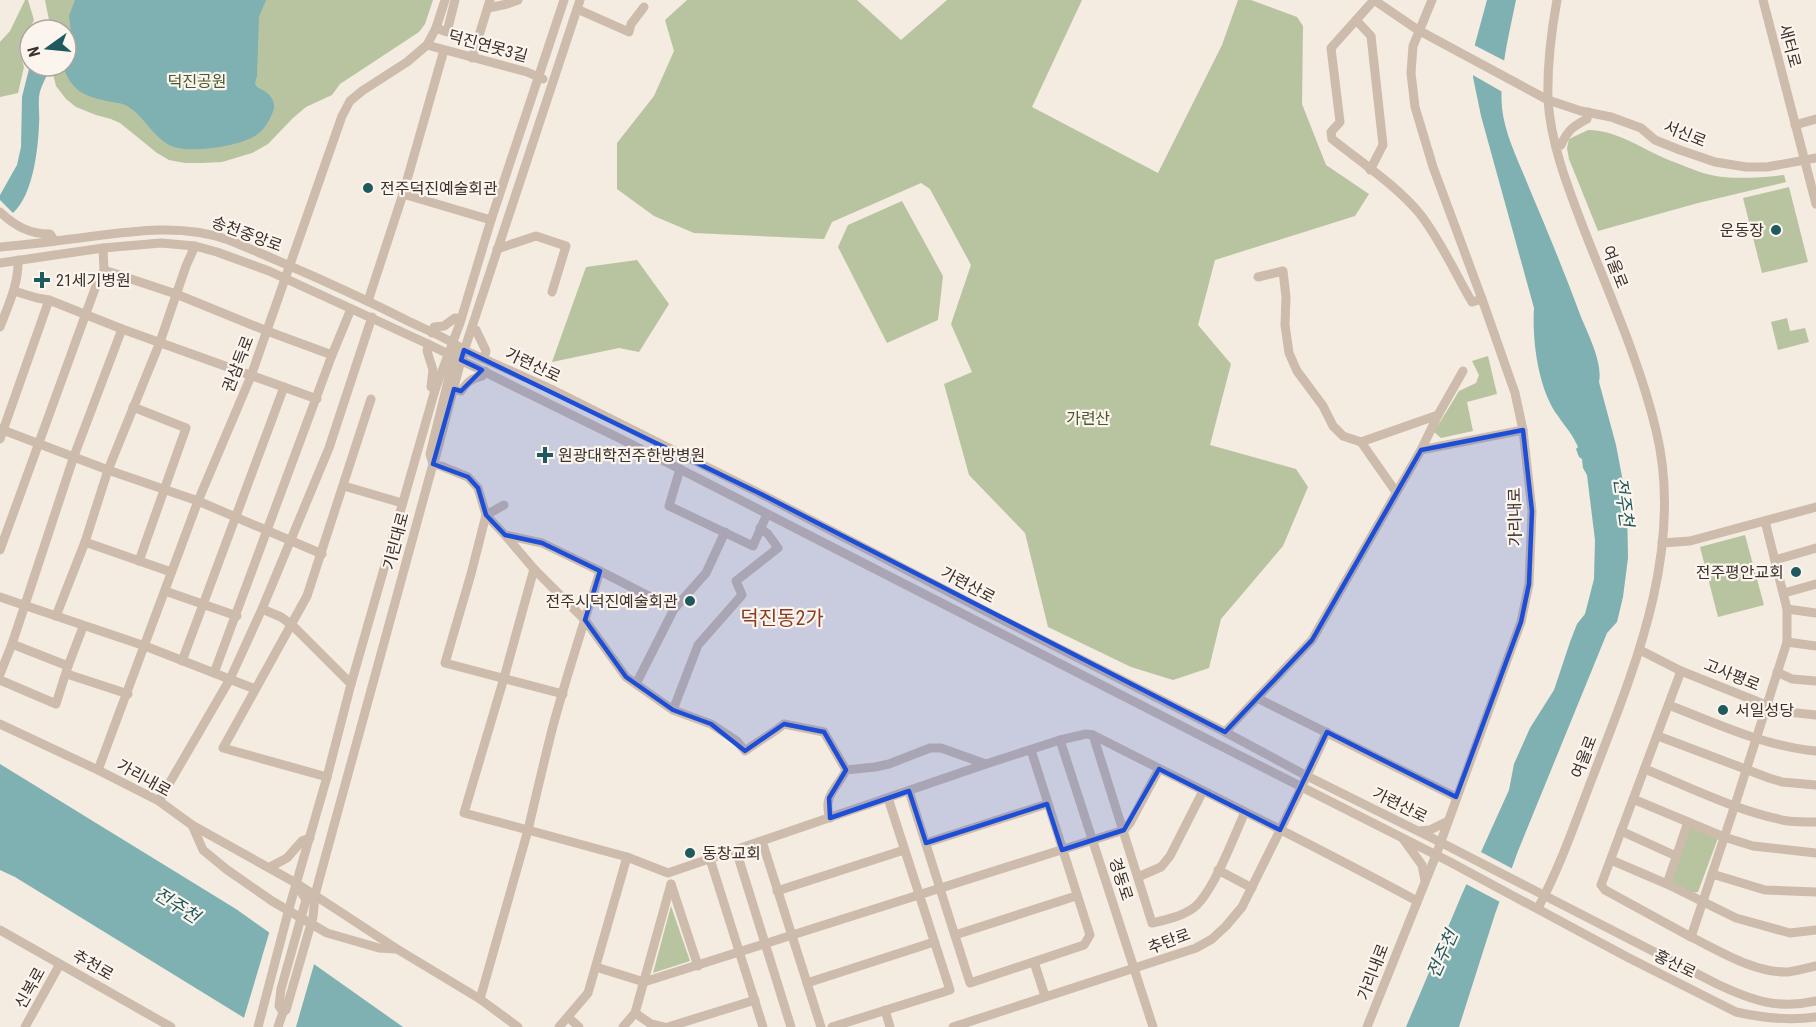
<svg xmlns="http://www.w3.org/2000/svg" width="1816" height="1027" font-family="'Roboto Condensed','Noto Sans KR',sans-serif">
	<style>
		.green { fill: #b8c4a0 }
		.water { fill: #7fb0b2 }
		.pier { fill: #f4ebe1 }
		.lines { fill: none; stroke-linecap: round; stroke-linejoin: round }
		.minor { stroke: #cdbbac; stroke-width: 9 }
		.marked { fill: #1d4ed8; fill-opacity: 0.2; stroke: #1d4ed8; stroke-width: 4.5; stroke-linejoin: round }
		.poi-dot { fill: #1f5a5e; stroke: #fbf5ee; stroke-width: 2 }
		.labels { text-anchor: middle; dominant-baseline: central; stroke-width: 4.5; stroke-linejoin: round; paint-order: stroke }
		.street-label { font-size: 16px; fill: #3b302b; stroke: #fbf5ee }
		.park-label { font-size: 16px; fill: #4a5a2e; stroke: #fbf5ee }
		.poi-label { font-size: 16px; fill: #3b302b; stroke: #fbf5ee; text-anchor: start }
		.water-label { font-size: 18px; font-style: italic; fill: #1f5a5e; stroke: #fbf5ee }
		.quarter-label { font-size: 20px; fill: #8c3b22; stroke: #fbf5ee }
	</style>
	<rect width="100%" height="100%" fill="#f4ebe1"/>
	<!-- green -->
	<g class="green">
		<path d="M25,0h3l6,20 -15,30 5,17 -6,26 -18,4v-55l10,-11z"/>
		<path d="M45,0h388l-8,24 -6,8 -79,52 -8,11 -26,12 -13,11 -25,26 -16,9 -30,9 -20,1h-17l-16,-3 -12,-7 -37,-30 -9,-4 -15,-4 -20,-8 -10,-8 -10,-13 -5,-20h15v-36h-15z"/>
		<path d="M687,0h170l44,40 46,-40h135l-50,107 126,66 64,-128 16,-45h13l46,17 6,9 -1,78 24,61 43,29 -14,22 -140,44 -17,65 33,39 -21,81 86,24 12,18 -25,59 -62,73 -12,49 -36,12 -42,-13 -83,-40 -23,-94 -56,-58 -25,-91 28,-12 -21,-48 20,-59 -41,-76 -9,-6 -89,39 -8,17 -130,-6 -40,-17 -37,-27v-46l37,-47 20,-45 -9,-31z"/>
		<path d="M1588,130c31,0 58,22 86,32 15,6 34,14 49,15 21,2 41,0 61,-2l2,7 -88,21 -100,28 -29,-72 -2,-11 2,-9z"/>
		<path d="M1789,187l19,75 -46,11 -19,-75z"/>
		<path d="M902,201l41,75 -5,44 -51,23 -49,-96 10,-22z"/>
		<path d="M637,260l32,44 -30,48 -20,-4 -67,14 34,-95z"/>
		<path d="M1787,318l3,13 15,-3 4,14 -31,8 -7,-28z"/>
		<path d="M1488,356l9,38 -30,8 6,29 -32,7 -7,-6 25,-41 17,-8 3,-8 -7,-14z"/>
		<path d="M1745,535l19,70 -46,12 -18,-70z"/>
		<path d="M1689,826l29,12 -20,54 -7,1 -19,-11z"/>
		<path d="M671,906l19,55 -37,12z"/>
	</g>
	<!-- water -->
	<g class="water">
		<path d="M75,0h191l-7,17 -2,59 -2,7 1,3c5,4 11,5 15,11 4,6 4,11 1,17 -3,7 -7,14 -13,19 -15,13 -62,19 -81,15 -24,-5 -32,-33 -53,-43 -6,-3 -12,-2 -18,-4 -24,-5 -36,-11 -44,-35h3v-32l5,-2 -2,-16z"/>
		<path d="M1487,0h29c-7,35 -17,72 -14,108 3,28 18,56 28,82 18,42 35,84 51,127 7,17 22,46 18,65l17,63 11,58 1,55 -5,39 -6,25 -10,11 -89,218 -23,63 -36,113h-53l56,-133 47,-104 5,-26 16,-36 24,-38 16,-48 7,-18 8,-10 9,-35 1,-39 -8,-65 -4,-7 -1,-9 -3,-2 -3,-8 2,-2c-6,-14 -12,-19 -20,-31 -20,-27 -26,-76 -24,-108l-53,-192 -8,-39 2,-33z"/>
		<path d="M30,65l19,1c-1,11 -9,20 -10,31 -1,9 1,19 0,28 -1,25 -6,70 -26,88l-13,-13v-5l17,-30 4,-18 1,-50z"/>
		<path d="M0,764l236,145 167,118h-144l-244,-150 -15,-7z"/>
	</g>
	<!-- pier -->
	<g class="pier">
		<path d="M1472,44l35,18 -1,32 -35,-20z"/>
		<path d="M1479,851l36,19 -13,33 -38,-20z"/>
		<path d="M270,930l45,31 -19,66h-43l-10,-6z"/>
	</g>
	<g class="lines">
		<!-- minor -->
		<g class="minor">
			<path d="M1374,0l44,30 130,70 33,11 30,6 30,11 14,12 25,10 35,12 31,5h21l49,-9"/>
			<path d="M1374,0l-43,48 9,74 -9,10 1,7c29,23 65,47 88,75 21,27 35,59 52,88l10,-3"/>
			<path d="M1763,0l53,204"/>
			<path d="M488,8l19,-4 11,-4"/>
			<path d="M577,9l52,23 2,-8 13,-17"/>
			<path d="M1356,20l15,16 12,109 -13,25"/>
			<path d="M436,28l11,4 8,-32"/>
			<path d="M427,45l100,27 16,7"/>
			<path d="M472,58l18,-58"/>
			<path d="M1795,125l21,-6"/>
			<path d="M1556,147l5,-2c7,-15 11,-18 26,-26l1,-7"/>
			<path d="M403,194l88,26"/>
			<path d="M0,212c15,14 29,22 50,22l5,7"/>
			<path d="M0,247c18,-2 37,-3 55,-6 57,-6 119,-21 174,-1 60,25 120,51 177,80 20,10 40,17 58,30l87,39 210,105 232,121 232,117 82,44 133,66 277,142c34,16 61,26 99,17"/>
			<path d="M497,249l39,-13 30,10 -14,46"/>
			<path d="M0,263l103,-15 58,-5 34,3 22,6 52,19 159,73 199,98 588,301 235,119 177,95 109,55c27,6 53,9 80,5"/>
			<path d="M104,270l72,24 91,37 65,24"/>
			<path d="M1258,277l25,-6 3,26 -1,28 4,28 8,18 26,35 10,20 10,10 18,6 77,-27"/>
			<path d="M14,291l23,7 12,2 73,29 195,70"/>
			<path d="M368,301l35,-107 41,-144"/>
			<path d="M0,327c8,-21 19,-44 18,-67"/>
			<path d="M472,328l4,2 10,21 -2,8"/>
			<path d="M432,333l2,-6 10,-1 11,-8 6,1"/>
			<path d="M428,344l-1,7 6,19 -2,17 4,3"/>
			<path d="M455,353l-25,101 3,10 8,2 27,11 10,11 8,27 19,20 37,8 58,28"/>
			<path d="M454,389l7,2c6,-8 10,-13 21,-15l3,-5"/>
			<path d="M133,407l53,21 -47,133"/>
			<path d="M0,429l108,41 90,31 124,53"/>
			<path d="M0,439l49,-139"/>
			<path d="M1361,442l35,50"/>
			<path d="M1421,450l17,-35 25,-44"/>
			<path d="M680,469l-11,37 84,40 14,-32"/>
			<path d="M344,486l58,17"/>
			<path d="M504,505l-18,10 -15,59 -26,89 118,31"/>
			<path d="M1765,521l22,88v33l-52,163 -44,132c29,14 63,36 97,35 9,-1 19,-4 28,-6"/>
			<path d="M505,535l29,34"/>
			<path d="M85,542l86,30"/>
			<path d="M1662,543l28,-2 126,-34"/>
			<path d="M0,550l97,-267 7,-13 -1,-22"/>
			<path d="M1775,560l41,-12"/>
			<path d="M165,591l72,25"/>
			<path d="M1784,593l32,-9"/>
			<path d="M0,597l145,49 69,27 118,-318 19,-46"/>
			<path d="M262,609l19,8 11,8 59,59"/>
			<path d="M674,609l-74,-38c-16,52 -33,103 -47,155 -9,35 -17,70 -25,104l-64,-17 40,-135 30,-109 51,51 41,57 47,33 38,14 26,17 8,10c13,-10 27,-17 39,-27l40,8 22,38c-8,18 -24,25 -16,48"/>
			<path d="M1787,609l29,4"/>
			<path d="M56,616l29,-74 23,-72 52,-128 26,-76 9,-20"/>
			<path d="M1787,642l29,4"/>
			<path d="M12,644l56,22 15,-39"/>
			<path d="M1640,650l41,21 85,34 22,7 28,3"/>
			<path d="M182,661l102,-274"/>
			<path d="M1681,671l-80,214 4,5 86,47"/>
			<path d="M1777,672l15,7 24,2"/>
			<path d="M214,673l41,16"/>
			<path d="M0,674l12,-30 62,-188 48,-127"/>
			<path d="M67,674l61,20"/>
			<path d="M0,680l56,24 12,-38"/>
			<path d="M636,684l38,-75 32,-36 19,-41"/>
			<path d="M1257,698l199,99"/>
			<path d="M1669,705c48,19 95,41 147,46"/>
			<path d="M673,710l25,-65 44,-50 -6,-14 42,-33 -10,-14 -8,-6"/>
			<path d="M0,724l98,46 61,31 33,24 104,58 101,66 83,50 38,28"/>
			<path d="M1225,732l87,-92 109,-190 102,-20"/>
			<path d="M1093,735l59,188c13,-3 28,-6 40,-14 20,-13 42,-73 53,-97"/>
			<path d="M1658,736l111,42 13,4 34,3"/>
			<path d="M1060,740l93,287"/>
			<path d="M1645,769c44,18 96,44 143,52 9,1 19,1 28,1"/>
			<path d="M98,770l100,-269 53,-125 91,-260 8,-15 12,-10 45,-29 20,-17 9,-17 9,-28"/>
			<path d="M846,770l29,-3 14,-3 41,-16h11l45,16"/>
			<path d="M327,777l-104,-29 84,-152 64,-197"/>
			<path d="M909,791l61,192 114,-38 6,-10 -59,-185"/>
			<path d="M1633,799l91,38 29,9 63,7"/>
			<path d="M159,801l71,-122 32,-70 67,-161 43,-131"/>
			<path d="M192,825l11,25 23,19 46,32 55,32 52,15 16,1"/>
			<path d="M1419,831l11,-1 18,-9"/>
			<path d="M1621,831l55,25"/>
			<path d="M1404,840l18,25 3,15"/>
			<path d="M762,841l59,186"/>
			<path d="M926,843l121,-39"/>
			<path d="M736,850l55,177"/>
			<path d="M710,859l53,168"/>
			<path d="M1611,860l56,24 69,34 54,15 26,-3"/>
			<path d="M270,867l17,-9 15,-17 8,-3"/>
			<path d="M1218,870l34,18"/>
			<path d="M1712,874l53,16 51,2"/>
			<path d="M1138,877l23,-10 9,-11 33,-65"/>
			<path d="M671,884l27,82"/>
			<path d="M1667,884l21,-62"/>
			<path d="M777,891l127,-41"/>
			<path d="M1538,908c23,-43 38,-88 55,-132 42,-109 92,-228 63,-346 -16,-67 -46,-134 -71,-198 -16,-42 -34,-86 -37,-132 -1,-34 3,-67 9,-100"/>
			<path d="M0,930l171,97"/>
			<path d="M955,935l121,-39"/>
			<path d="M1034,962l11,34"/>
			<path d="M596,967l48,15 480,-152 6,-7 29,-54"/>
			<path d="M807,983l127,-41"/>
			<path d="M480,999l48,-169 99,27 41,16 318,-109 74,-24 26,-6 7,1c108,55 217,108 324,166"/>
			<path d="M885,1010l5,17"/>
			<path d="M283,1012l-4,-6 2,-17 25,-89 -9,-15"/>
			<path d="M635,1013l16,11 13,3"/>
			<path d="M568,1017l11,10"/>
			<path d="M25,1027l35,-63"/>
			<path d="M258,1027l32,-122 37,-128 24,-93 84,-294 25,-67 31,-103 73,-220"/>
			<path d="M278,1027l5,-15 3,-2 27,-93 2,-22 4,-15 114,-416 3,-8 25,-96 119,-360"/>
			<path d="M559,1027l29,-34 39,-136"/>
			<path d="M623,1027l12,-14 36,-129"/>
			<path d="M668,1027l87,-27"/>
			<path d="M832,1027l118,-37 -62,-192"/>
			<path d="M953,1027l243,-79 16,-9 14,-13 16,-19 60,-121 25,-54"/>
			<path d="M1367,1027l69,-172 85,-233 8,-38 3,-73 -9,-81 -8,-37 -33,-94 -49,-132 -18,-60 -4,-34 2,-27 19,-46"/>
		</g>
	</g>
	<!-- marked area -->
	<path class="marked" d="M464,350l297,144 464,238 87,-92 109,-190 102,-20 9,81 -3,73 -8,38 -65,175 -129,-65 -47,98 -121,-61 -35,61 -62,20 -15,-46 -121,39 -17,-52 -79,27 -1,-20 17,-28 -22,-38 -40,-8 -39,27 -34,-27 -38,-14 -47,-33 -41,-57 15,-49 -58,-28 -37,-8 -19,-20 -8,-27 -10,-11 -35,-13 21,-75 7,2 21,-21 -21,-10z"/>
	<!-- markers -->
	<g class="poi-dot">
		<circle cx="368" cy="188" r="6"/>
		<circle cx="1776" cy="230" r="6"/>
		<path d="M39 271h6v6h6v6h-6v6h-6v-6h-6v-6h6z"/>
		<path d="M542 446h6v6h6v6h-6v6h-6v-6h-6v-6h6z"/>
		<circle cx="1796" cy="572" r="6"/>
		<circle cx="690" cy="601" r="6"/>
		<circle cx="1723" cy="710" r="6"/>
		<circle cx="690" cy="853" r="6"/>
	</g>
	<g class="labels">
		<!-- street labels -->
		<g class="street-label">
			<text transform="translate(488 46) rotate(15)">덕진연못3길</text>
			<text transform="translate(1790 46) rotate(75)">새터로</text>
			<text transform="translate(1685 134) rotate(22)">서신로</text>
			<text transform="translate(247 234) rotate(20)">송천중앙로</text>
			<text transform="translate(1615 267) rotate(69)">여울로</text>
			<text transform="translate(238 364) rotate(-69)">권삼득로</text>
			<text transform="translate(533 365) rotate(25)">가련산로</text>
			<text transform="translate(1515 517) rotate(-91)">가리내로</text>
			<text transform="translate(396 541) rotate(-75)">기린대로</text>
			<text transform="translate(968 585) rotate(28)">가련산로</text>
			<text transform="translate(1732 675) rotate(22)">고사평로</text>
			<text transform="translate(1584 757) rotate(-69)">여울로</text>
			<text transform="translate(144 778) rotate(29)">가리내로</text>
			<text transform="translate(1400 805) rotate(26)">가련산로</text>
			<text transform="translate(1121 879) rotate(72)">경동로</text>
			<text transform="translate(1169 941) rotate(-20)">추탄로</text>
			<text transform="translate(1675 964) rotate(26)">홍산로</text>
			<text transform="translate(93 965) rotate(30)">추천로</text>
			<text transform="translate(1373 972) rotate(-69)">가리내로</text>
			<text transform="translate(30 988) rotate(-61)">신복로</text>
		</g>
		<!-- park labels -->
		<g class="park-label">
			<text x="197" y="81">덕진공원</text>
			<text x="1088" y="418">가련산</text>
		</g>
		<!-- poi labels -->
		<g class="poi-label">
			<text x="380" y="188">전주덕진예술회관</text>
			<text x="1764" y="230" text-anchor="end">운동장</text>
			<text x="56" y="280">21세기병원</text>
			<text x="558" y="455">원광대학전주한방병원</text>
			<text x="1784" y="572" text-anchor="end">전주평안교회</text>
			<text x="678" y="601" text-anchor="end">전주시덕진예술회관</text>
			<text x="1735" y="710">서일성당</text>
			<text x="702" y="853">동창교회</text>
		</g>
		<!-- water labels -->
		<g class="water-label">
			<text transform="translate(1624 502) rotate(82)">전주천</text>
			<text transform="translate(177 905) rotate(32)">전주천</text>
			<text transform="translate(1442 954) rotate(-66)">전주천</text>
		</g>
		<!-- quarter labels -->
		<g class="quarter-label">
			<text x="782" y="618">덕진동2가</text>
		</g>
	</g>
	<!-- north arrow -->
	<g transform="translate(48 48) rotate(255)"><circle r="28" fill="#fbf5ee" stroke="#aea6a0" stroke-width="1.5"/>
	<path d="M0-4.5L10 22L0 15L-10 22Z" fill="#1f5a5e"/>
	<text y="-9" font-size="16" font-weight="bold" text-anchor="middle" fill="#3b302b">N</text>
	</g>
</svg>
